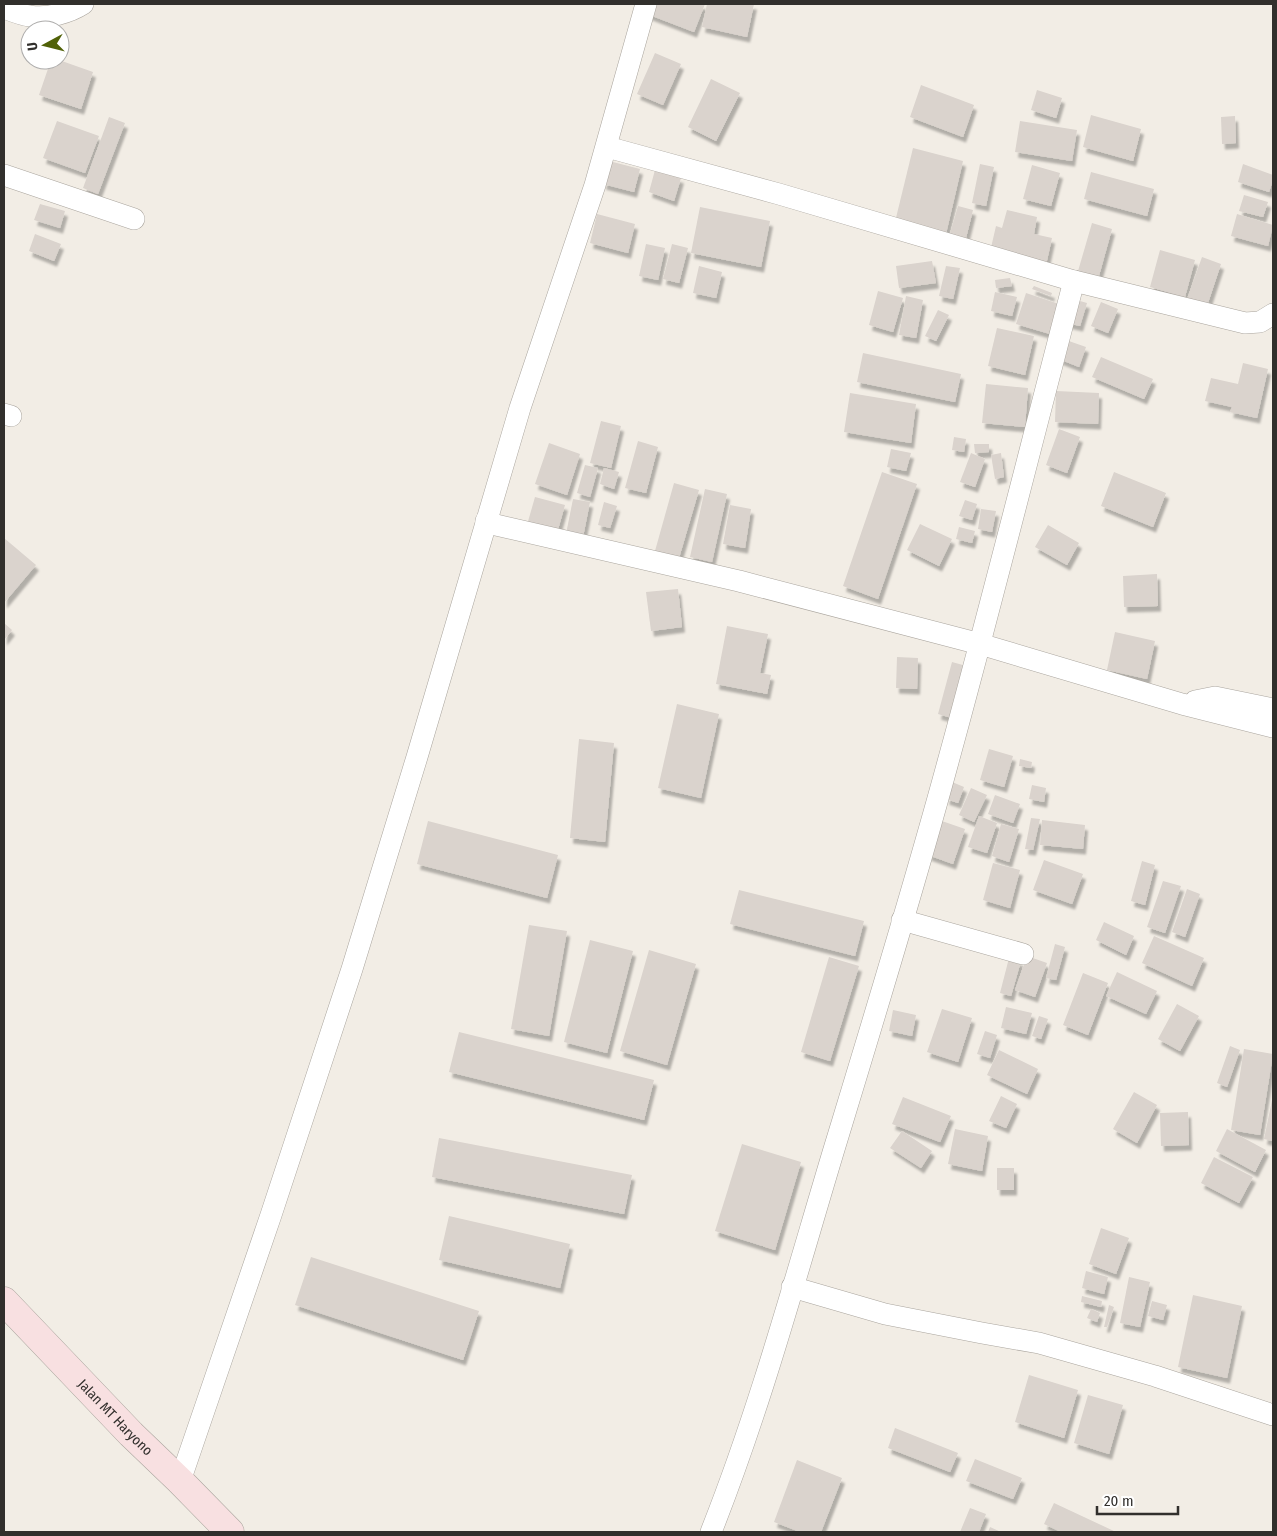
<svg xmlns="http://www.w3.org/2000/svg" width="1277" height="1536" font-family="'Fira Sans Condensed',sans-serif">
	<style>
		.building { fill: #dad3cd; filter: url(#shadow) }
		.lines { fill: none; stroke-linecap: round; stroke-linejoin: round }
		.street-casing { stroke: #aaa59e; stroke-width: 22 }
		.secondary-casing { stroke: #aaa59e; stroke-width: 29 }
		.street { stroke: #fff; stroke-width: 21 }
		.secondary { stroke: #f8e0e1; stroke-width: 28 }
		.labels { text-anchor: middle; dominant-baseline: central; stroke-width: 4.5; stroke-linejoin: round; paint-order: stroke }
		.street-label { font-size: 14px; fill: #312f2c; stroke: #fff }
	</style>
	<defs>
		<filter id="shadow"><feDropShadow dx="3" dy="5.5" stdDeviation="1" flood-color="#0004"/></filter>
	</defs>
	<rect width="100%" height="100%" fill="#f2ede5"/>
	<!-- building -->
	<g class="building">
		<path d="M651,4h54l-11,28 -47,-18z"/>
		<path d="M707,4h47l-7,33 -45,-10z"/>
		<path d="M655,53l26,11 -18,41 -26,-11z"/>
		<path d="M51,60h8l34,12 -12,37 -42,-14z"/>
		<path d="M711,79l29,14 -24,48 -28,-14z"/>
		<path d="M921,85l53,20 -11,32 -53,-20z"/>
		<path d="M1037,90l25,8 -6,20 -25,-8z"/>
		<path d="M1091,115l50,14 -8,32 -50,-14z"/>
		<path d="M1235,116l1,27 -14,1 -1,-27z"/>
		<path d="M109,117l16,6 -27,71 -15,-6z"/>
		<path d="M57,121l42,15 -14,37 -42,-15z"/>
		<path d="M1020,121l57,9 -5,31 -57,-9z"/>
		<path d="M913,148l50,13 -18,77 -51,-12z"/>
		<path d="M609,161l31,8 -6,23 -31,-8z"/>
		<path d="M980,164l14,3 -8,39 -14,-3z"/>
		<path d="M1243,164l30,11v5l-4,12 -31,-10z"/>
		<path d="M1032,165l28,8 -9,33 -28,-7z"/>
		<path d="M655,170l26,8 -7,23 -25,-9z"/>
		<path d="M1091,172l63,17 -7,27 -63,-17z"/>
		<path d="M1244,195l24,7 -5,15 -24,-6z"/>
		<path d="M40,204l25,7 -5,17 -26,-8z"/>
		<path d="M958,206l15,4 -8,32 -16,-5z"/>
		<path d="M700,207l70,14 -9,46 -70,-14z"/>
		<path d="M1007,210l30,7 -3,17 18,4 -6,27 -56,-13 6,-26 6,2z"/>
		<path d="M597,214l38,10 -7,29 -38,-10z"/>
		<path d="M1237,214l36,11 -5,21 -37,-10z"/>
		<path d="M1092,223l20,6 -15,54 -21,-5z"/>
		<path d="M35,234l26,10 -7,17 -25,-10z"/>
		<path d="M646,244l19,4 -7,32 -19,-4z"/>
		<path d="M672,244l16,4 -9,35 -16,-4z"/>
		<path d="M1160,250l35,10 -10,37 -35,-10z"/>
		<path d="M1202,257l19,7 -15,45 -20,-7z"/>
		<path d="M932,261l4,22 -37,5 -3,-22z"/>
		<path d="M699,266l23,6 -6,26 -23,-5z"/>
		<path d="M946,266l14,2 -7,31 -14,-3z"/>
		<path d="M1010,278l2,8 -16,2 -1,-8z"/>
		<path d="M1034,286l18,7 -1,3 -19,-7z"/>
		<path d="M878,291l25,7 -10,34 -24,-7z"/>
		<path d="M995,292l22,5 -5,19 -21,-5z"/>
		<path d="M1026,293l33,11 -9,30 -34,-10z"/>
		<path d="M906,296l17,4 -7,38 -17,-3z"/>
		<path d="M1073,299l14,4 -7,23 -13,-3z"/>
		<path d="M1101,302l17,7 -10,24 -17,-7z"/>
		<path d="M938,310l11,5 -13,26 -11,-5z"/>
		<path d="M997,328l37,8 -9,39 -37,-9z"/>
		<path d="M1066,340l20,7 -7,20 -20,-8z"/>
		<path d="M863,353l98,21 -6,28 -98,-20z"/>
		<path d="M1101,357l52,22 -9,20 -52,-22z"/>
		<path d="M1243,363l25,6 -11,49 -27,-6 2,-5 -27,-6 6,-23 27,6z"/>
		<path d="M986,384l42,4 -3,39 -43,-4z"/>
		<path d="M1056,391l43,2 -1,31 -43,-2z"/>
		<path d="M850,393l66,11 -5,39 -67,-11z"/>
		<path d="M601,421l20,5 -10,42 -21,-5z"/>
		<path d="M1059,429l21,8 -13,36 -21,-8z"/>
		<path d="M954,437l12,2 -2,13 -12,-2z"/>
		<path d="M638,441l20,6 -12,46 -21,-5z"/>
		<path d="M549,443l31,11 -13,41 -32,-11z"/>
		<path d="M974,444h15v8l-14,1z"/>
		<path d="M891,449l20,4 -5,18 -19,-4z"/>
		<path d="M971,453l14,6 -10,28 -15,-5z"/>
		<path d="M1001,453l3,24 -9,2 -4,-24z"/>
		<path d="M585,465l13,3 -8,29 -13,-4z"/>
		<path d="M604,468l15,4 -5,17 -14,-5z"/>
		<path d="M882,472l35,12 -39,115 -35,-13z"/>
		<path d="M1114,472l52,21 -13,34 -52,-21z"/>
		<path d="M674,483l25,7 -20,68 -24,-7z"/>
		<path d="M705,489l22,5 -15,68 -22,-5z"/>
		<path d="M535,497l30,8 -8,28 -30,-8z"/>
		<path d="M573,499l17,3 -7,35 -17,-3z"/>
		<path d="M965,500l12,4 -5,16 -13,-4z"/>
		<path d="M604,502l13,4 -7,22 -12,-3z"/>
		<path d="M730,505l21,4 -6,39 -22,-4z"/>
		<path d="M981,509l15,2 -4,21 -14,-3z"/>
		<path d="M920,524l32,15 -13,27 -32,-16z"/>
		<path d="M1048,525l31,18 -12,22 -32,-18z"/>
		<path d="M959,527l16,4 -3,12 -16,-4z"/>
		<path d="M4,538l32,27 -32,38z"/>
		<path d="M1157,574l1,32 -34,1 -1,-31z"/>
		<path d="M678,589l4,38 -31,4 -5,-39z"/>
		<path d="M4,623l8,7 -8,10z"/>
		<path d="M727,626l41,8 -8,39 11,2 -4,19 -51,-10z"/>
		<path d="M1115,632l40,9 -8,38 -40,-9z"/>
		<path d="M897,657l21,1 -1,31 -21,-1z"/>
		<path d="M952,662l18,5 -15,52 -17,-5z"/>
		<path d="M677,704l42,10 -18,84 -43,-10z"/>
		<path d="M579,739l35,4 -9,99 -35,-4z"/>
		<path d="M989,749l24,7 -9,31 -24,-7z"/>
		<path d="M1020,759l12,3 -1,6 -12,-2z"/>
		<path d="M952,782l12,5 -6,16 -12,-4z"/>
		<path d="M1032,785l14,3 -2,14 -15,-3z"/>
		<path d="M971,788l16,7 -13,27 -15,-7z"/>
		<path d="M995,795l25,9 -7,19 -25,-9z"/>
		<path d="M979,816l18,7 -10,30 -19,-6z"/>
		<path d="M1031,818l9,1 -7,31 -8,-1z"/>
		<path d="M939,820l26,9 -12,35 -25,-9z"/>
		<path d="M1042,820l43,5 -2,24 -43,-4z"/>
		<path d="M428,821l130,34 -11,43 -130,-34z"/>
		<path d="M1001,824l18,5 -10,33 -17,-6z"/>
		<path d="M1044,860l39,14 -11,30 -39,-14z"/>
		<path d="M1142,861l13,4 -10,40 -14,-4z"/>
		<path d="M993,863l27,7 -10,38 -27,-8z"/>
		<path d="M1163,881l18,5 -16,47 -18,-6z"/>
		<path d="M1187,889l13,5 -15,43 -13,-5z"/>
		<path d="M739,890l125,31 -9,35 -125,-32z"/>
		<path d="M1104,922l30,14 -8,19 -30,-15z"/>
		<path d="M529,925l38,6 -18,105 -38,-7z"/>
		<path d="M1154,936l50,22 -12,28 -50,-23z"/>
		<path d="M590,940l43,11 -26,102 -43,-11z"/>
		<path d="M1055,944l10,3 -9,33 -10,-2z"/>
		<path d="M649,950l47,14 -29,101 -47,-14z"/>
		<path d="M1027,956l20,7 -12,34 -20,-7z"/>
		<path d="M829,957l30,9 -29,95 -29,-9z"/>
		<path d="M1009,958l12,3 -10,35 -11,-3z"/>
		<path d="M1117,972l40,19 -11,23 -40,-18z"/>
		<path d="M1083,973l25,10 -20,52 -25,-10z"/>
		<path d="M1177,1004l22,12 -19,35 -22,-12z"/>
		<path d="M1006,1007l26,6 -6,21 -25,-6z"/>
		<path d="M942,1009l30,9 -14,44 -31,-10z"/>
		<path d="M893,1010l23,5 -4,21 -23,-5z"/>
		<path d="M1039,1016l9,3 -7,20 -9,-3z"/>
		<path d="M985,1031l12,4 -7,23 -13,-4z"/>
		<path d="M459,1032l195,48 -10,40 -195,-48z"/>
		<path d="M1230,1046l10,4 -13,37 -10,-4z"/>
		<path d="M1244,1049l29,5 -13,81 -29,-5z"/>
		<path d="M999,1050l39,19 -11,25 -40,-19z"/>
		<path d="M1134,1092l23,13 -20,38 -24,-14z"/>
		<path d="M1001,1096l16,8 -11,24 -17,-7z"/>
		<path d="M903,1097l48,19 -11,26 -48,-18z"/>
		<path d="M1272,1100h1v41l-9,-2z"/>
		<path d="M1188,1112l1,33 -28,1 -1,-33z"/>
		<path d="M955,1129l33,7 -6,35 -34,-7z"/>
		<path d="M1227,1129l39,21 -11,22 -39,-21z"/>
		<path d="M902,1131l30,20 -11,17 -31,-20z"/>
		<path d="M439,1138l193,37 -8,39 -192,-37z"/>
		<path d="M742,1144l59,18 -26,88 -60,-19z"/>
		<path d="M1214,1157l39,20 -14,26 -38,-20z"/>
		<rect x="997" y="1168" width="17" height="22"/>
		<path d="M449,1216l121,28 -10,44 -121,-28z"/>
		<path d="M1101,1228l28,10 -13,36 -27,-10z"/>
		<path d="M311,1257l168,54 -16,49 -168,-55z"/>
		<path d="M1086,1271l22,6 -4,17 -22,-6z"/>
		<path d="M1129,1277l21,5 -10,45 -20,-4z"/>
		<path d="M1193,1295l49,11 -15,72 -49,-11z"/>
		<path d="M1082,1296l20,5 -1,6 -20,-5z"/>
		<path d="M1152,1301l15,4 -4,15 -15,-4z"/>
		<path d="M1109,1305l5,2 -7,20h-3z"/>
		<path d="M1091,1309l9,4 -3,9 -10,-4z"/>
		<path d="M1029,1375l49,15 -14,48 -49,-16z"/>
		<path d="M1088,1395l35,10 -14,49 -35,-11z"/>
		<path d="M895,1428l63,25 -8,19 -62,-24z"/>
		<path d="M975,1459l47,19 -9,21 -47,-18z"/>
		<path d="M797,1460l45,18 -21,54h-21l-26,-10z"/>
		<path d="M1054,1503l62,29h-55l-17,-8z"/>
		<path d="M970,1508l16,6 -7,18h-19z"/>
		<path d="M990,1527l11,5h-13z"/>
	</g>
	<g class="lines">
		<!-- street casing -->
		<g class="street-casing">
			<g id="street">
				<path d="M4,8c8,3 17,7 26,8 17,3 39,-3 53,-12"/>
				<path d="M607,147l172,47 295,87 171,42 15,-1 13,-8"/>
				<path d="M4,175l130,44"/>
				<path d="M4,414l7,2"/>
				<path d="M486,521l10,4 243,56 241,63 202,60 91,23"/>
				<path d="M1195,701l20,-4 58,12"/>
				<path d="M902,920l121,34"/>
				<path d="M792,1287l93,27 97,19 57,10 116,33 118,39"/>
				<path d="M180,1481l91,-266 81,-246 65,-212 103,-349 75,-223 51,-181"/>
				<path d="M711,1532c50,-126 85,-257 124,-386 39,-128 78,-255 113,-384 44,-160 84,-321 126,-481"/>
			</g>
		</g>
		<!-- secondary casing -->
		<g class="secondary-casing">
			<g id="secondary">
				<path id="s1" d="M4,1301l127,133 49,47 50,51"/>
			</g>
		</g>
		<!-- street -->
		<use href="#street" class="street"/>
		<!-- secondary -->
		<use href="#secondary" class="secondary"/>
	</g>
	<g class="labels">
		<!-- street labels -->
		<g class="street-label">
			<text stroke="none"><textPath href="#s1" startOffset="161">Jalan MT Haryono</textPath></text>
		</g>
	</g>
	<!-- border -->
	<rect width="1277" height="1536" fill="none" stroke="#312f2c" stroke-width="10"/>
	<!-- north arrow -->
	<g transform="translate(45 45) rotate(263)"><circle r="24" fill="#ffffff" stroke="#adacab"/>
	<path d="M0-4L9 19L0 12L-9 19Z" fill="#506107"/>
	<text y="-8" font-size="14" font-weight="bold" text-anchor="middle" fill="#312f2c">U</text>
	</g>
	<!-- scale -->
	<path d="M1097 1506v8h81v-8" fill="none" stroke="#312f2c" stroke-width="2.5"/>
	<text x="1104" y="1506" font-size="15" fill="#312f2c" stroke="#ffffff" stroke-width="4" paint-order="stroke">20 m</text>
</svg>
